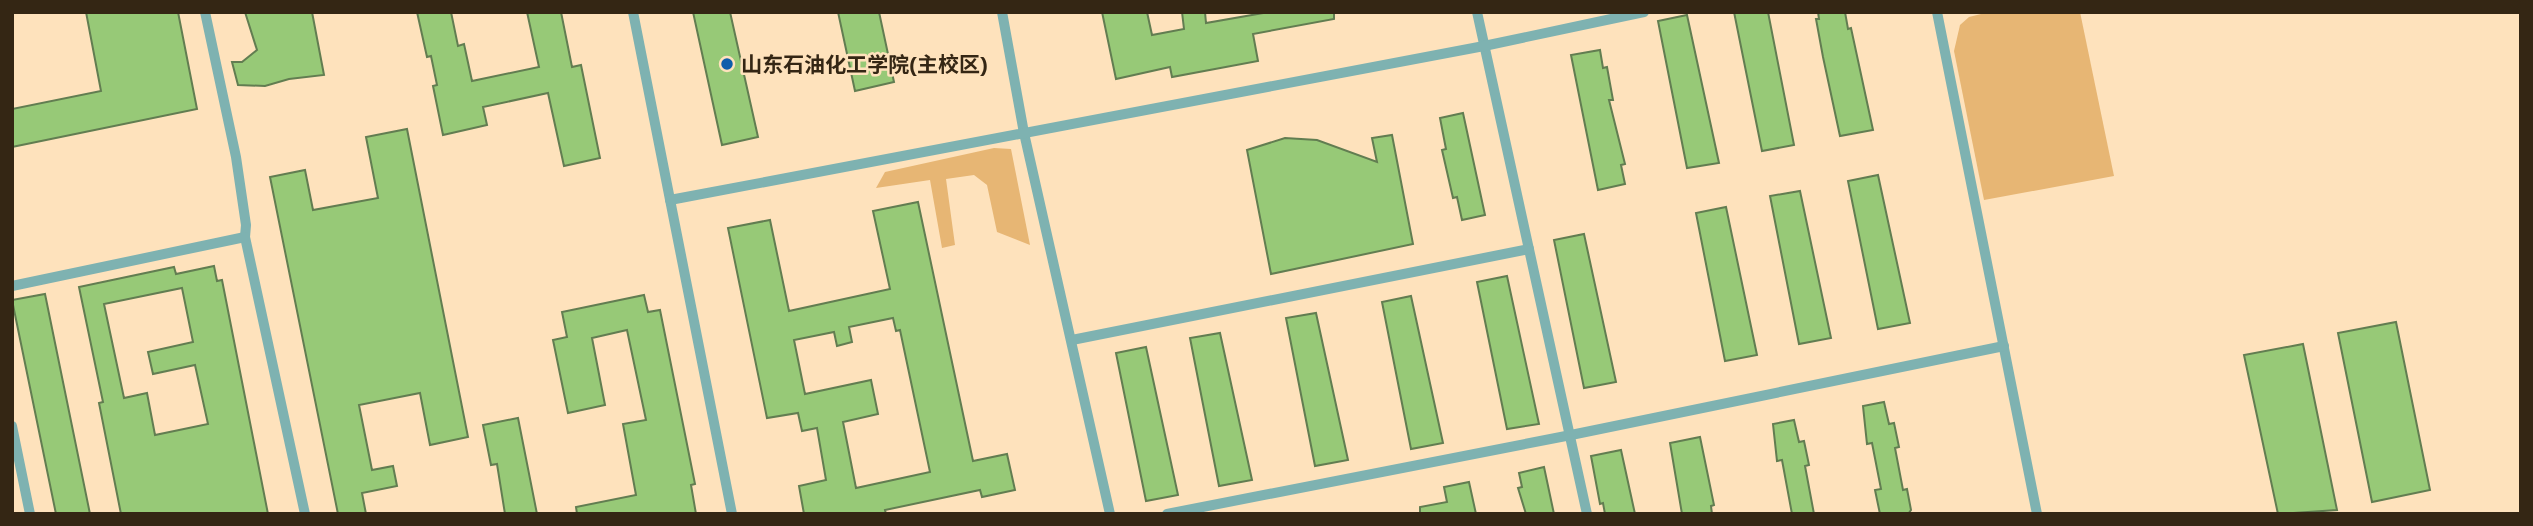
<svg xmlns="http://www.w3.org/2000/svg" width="2533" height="526" font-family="'Golos Text','Noto Sans SC',sans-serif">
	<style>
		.green { fill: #e7b674 }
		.building { fill: #97c977; stroke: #627d51; stroke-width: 2; fill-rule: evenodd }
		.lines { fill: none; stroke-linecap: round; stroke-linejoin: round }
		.service { stroke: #7eb2b1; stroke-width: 10 }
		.poi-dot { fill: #0e5dab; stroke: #fee2bc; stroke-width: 2.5 }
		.labels { text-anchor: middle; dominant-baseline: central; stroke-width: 5; stroke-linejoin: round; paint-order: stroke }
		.poi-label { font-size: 21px; font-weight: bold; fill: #342614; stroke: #fee2bc; text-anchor: start }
	</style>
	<rect width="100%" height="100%" fill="#fee2bc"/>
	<!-- green -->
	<g class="green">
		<path d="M1989,12h91l34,164 -130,24 -30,-149 6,-26 9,-8z"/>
		<path d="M994,148l17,1 19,96 -33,-13 -10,-47 -13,-10 -28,4 9,66 -13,3 -12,-68 -54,8 9,-16z"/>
	</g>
	<!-- building -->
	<g class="building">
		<path d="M86,12h92l19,97 -185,38v-38l89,-18z"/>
		<path d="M245,12h67l12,63 -35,4 -24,7 -27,-1 -6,-23h10l15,-12z"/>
		<path d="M417,12h34l7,34 6,-2 8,37 67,-14 -12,-55h34l11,55 9,-2 19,93 -36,8 -16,-73 -65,14 4,18 -44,10 -10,-49 4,-1 -6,-29 -4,1z"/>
		<path d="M693,12h37l28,125 -36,8z"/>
		<path d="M838,12h41l15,70 -39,9z"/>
		<path d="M1102,12h45l5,23 32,-6 -2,-17h23l1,11 63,-11h65v7l-81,15 5,27 -86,16 -2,-10 -54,12z"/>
		<path d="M1734,12h34l26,133 -32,6z"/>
		<path d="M1818,12h27l3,17 3,-1 22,102 -33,6 -17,-79 -7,-38h3z"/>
		<path d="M1687,15l32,148 -32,5 -29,-147z"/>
		<path d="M1600,50l3,18 4,-1 6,33h-4l16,64 -4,1 4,19 -27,6 -27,-135z"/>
		<path d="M1463,113l22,102 -23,5 -5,-23 -4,1 -11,-48 4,-1 -6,-31z"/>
		<path d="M407,129l61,308 -38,8 -10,-52 -61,12 13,65 21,-4 4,20 -35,7 4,21h-28l-68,-337 35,-7 8,40 65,-12 -12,-61z"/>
		<path d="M1392,135l21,109 -142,30 -24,-124 38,-12 32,2 60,22 -5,-24z"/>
		<path d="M1878,175l32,148 -32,6 -30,-148z"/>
		<path d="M1800,191l31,147 -32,6 -29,-148z"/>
		<path d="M918,202l55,259 34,-7 8,36 -33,7 -2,-7 -95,20 1,4h-82l-5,-28 27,-6 -9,-52 -15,3 -4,-18 -31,5 -39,-190 42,-8 19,91 101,-22 -17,-78zM893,318l3,13 4,-1 30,142 -74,16 -13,-66 35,-8 -7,-34 -66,14 -11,-54 40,-8 3,14 15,-4 -3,-15z"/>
		<path d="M1726,207l31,148 -32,6 -29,-148z"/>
		<path d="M1584,234l32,148 -32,6 -30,-148z"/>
		<path d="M214,266l3,15 5,-1 46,234h-147l-22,-111 4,-1 -24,-115 95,-20 2,7zM182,288l11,54 -45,10 5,22 42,-9 13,59 -53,11 -8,-42 -23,5 -20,-94z"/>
		<path d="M1507,276l32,148 -32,5 -30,-147z"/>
		<path d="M45,294l45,220h-34l-44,-214z"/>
		<path d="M644,295l4,17 12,-2 35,174 -4,1 5,29h-119l-1,-7 60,-12 -13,-71 23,-4 -19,-90 -35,8 13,67 -37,8 -15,-73 14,-3 -5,-25z"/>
		<path d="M1411,296l32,147 -32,6 -29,-147z"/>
		<path d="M1316,313l32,147 -33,6 -29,-148z"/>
		<path d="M2396,322l34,168 -58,12 -34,-169z"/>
		<path d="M1220,333l32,147 -33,6 -29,-148z"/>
		<path d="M2303,344l34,166 -59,4 -34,-159z"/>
		<path d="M1146,347l32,148 -32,6 -30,-148z"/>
		<path d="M1884,402l5,22 5,-1 5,24 -4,1 8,42 4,-1 4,21 -3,4h-28l-5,-24 6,-1 -9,-46 -5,1 -4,-38z"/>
		<path d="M518,418l19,96h-32l-8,-50 -6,1 -8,-40z"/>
		<path d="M1794,420l5,22 5,-1 5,24 -4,1 9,48h-22l-10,-54 -5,1 -4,-37z"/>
		<path d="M1700,437l14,68 -3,1 1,8h-30l-12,-71z"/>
		<path d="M1621,450l14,64h-30l-2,-11 -3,1 -9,-48z"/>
		<path d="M1544,467l10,47h-28l-8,-26 4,-1 -3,-14z"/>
		<path d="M1469,482l7,32h-56v-7l27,-5 -3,-15z"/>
	</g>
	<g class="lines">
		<!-- service -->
		<g class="service">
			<path d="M205,12l31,145 10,68 -1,12 60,277"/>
			<path d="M633,12l99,502"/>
			<path d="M1002,12l22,121 86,381"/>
			<path d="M1477,12l110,502"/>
			<path d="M1937,12l100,502"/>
			<path d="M670,200l814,-154 160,-34"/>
			<path d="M12,286l233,-49"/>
			<path d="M1072,340l457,-91"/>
			<path d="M12,426l18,88"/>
			<path d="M1167,514l404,-79 433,-89"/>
		</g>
	</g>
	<!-- markers -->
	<circle class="poi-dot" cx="727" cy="64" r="7"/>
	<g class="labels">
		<!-- poi labels -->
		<g class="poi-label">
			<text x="741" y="64">山东石油化工学院(主校区)</text>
		</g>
	</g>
	<!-- border -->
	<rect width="2533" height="526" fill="none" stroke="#342614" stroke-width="28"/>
</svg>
